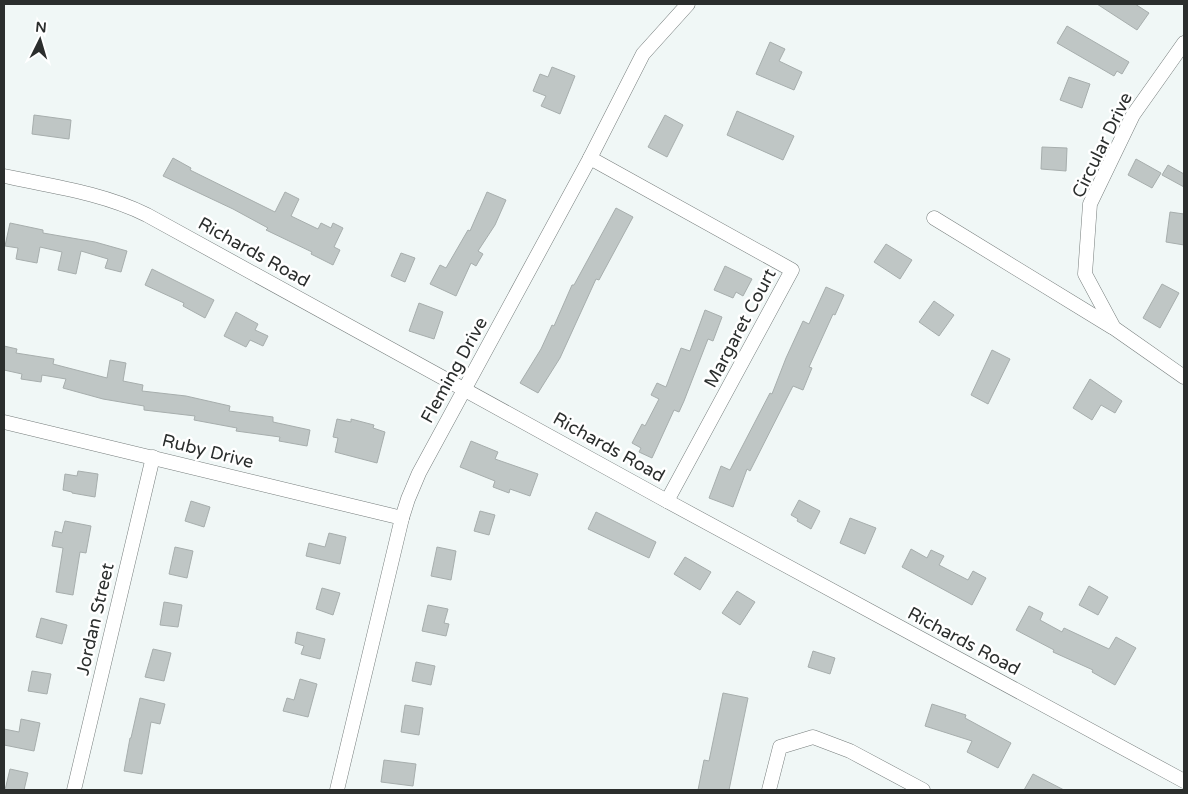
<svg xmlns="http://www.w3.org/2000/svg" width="1188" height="794" font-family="'Varela Round',sans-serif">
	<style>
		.building { fill: #bfc6c5; stroke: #a7aead }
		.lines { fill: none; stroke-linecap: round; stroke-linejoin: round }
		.minor-casing { stroke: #767d7c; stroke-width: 15 }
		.minor { stroke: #fff; stroke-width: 14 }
		.labels { text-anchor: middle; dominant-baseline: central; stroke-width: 5; stroke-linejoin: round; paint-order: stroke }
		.street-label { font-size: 18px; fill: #2b2e2d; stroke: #fff }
	</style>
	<rect width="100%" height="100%" fill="#f0f7f6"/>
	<!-- building -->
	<g class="building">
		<path d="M1097,4h38l14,9 -12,17z"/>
		<path d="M1067,26l62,36 -7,12 -5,-3 -3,5 -57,-33z"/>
		<path d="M770,42l15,7 -6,12 23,11 -8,18 -38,-16z"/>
		<path d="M552,67l23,9 -15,38 -19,-8 5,-10 -13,-5 7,-17 8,3z"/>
		<path d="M1069,77l21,7 -8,24 -22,-8z"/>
		<path d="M737,111l57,25 -11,24 -56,-25z"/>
		<path d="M34,115l37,5 -2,19 -37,-5z"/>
		<path d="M665,115l18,10 -16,32 -19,-10z"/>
		<path d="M1042,147l25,1 -1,23 -25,-2z"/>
		<path d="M173,158l18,10 -1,2 85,42 10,-20 14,7 -8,17 27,13 3,-6 10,5 2,-5 10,5 -9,19 6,3 -7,15 -22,-11 1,-2 -46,-22 2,-2 -35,-19 -70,-33z"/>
		<path d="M1136,159l25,14 -9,15 -24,-13z"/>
		<path d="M1168,165l16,9v13l-22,-12z"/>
		<path d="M487,192l19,8 -11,25 -17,26 5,3 -7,12 -5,-3 -15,33 -26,-12 10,-19 6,3 22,-38 2,1z"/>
		<path d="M616,208l17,9 -34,63 -3,-1 -36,79 -22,35 -18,-10 21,-34 11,-24 2,1 18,-41h2z"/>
		<path d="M1170,212l14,2v31l-18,-3z"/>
		<path d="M10,223l33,7v3l52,9 32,9 -6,21 -16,-4 3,-9 -27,-8 -5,23 -18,-4 4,-18 -22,-5 -3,16 -21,-4 2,-11 -13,-2z"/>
		<path d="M886,244l26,16 -12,19 -26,-17z"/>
		<path d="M401,253l14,5 -10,24 -14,-6z"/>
		<path d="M725,266l27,13 -9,17 -7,-4 -3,6 -19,-8z"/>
		<path d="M152,269l62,31 -9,18 -22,-12 1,-3 -39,-18z"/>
		<path d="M1162,284l17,9 -19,35 -17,-10z"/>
		<path d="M826,287l18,8 -9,20 -2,-1 -24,53 3,1 -9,22 -10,-4 -43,85 -3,-2 -14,38 -24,-9 12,-32 9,4 40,-77 2,1 14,-36 17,-37 6,3z"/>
		<path d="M934,301l20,14 -15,21 -20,-14z"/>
		<path d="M419,303l24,9 -9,27 -25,-8z"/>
		<path d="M705,310l17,7 -9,24 -5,-2 -24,62 -5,11 -5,-2 -22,48 -13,-6 2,-4 -9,-5 10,-19 3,2 14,-27 -8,-4 6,-12 9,4 15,-39 9,3z"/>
		<path d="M236,312l22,12 -3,6 13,6 -5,10 -13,-6 -4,7 -22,-11z"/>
		<path d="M4,346l13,3 -1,4 38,6 -1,5 54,14 3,-18 16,3 -3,18 20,4 -1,6 44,5 44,10 -1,5 44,6v5l37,8 -3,16 -28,-5 1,-4 -44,-6 1,-3 -43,-8 1,-4 -51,-6v-4l-41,-7 -40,-11 3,-9 -24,-4 -1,7 -20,-3 1,-5 -18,-4z"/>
		<path d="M992,350l18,9 -22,45 -17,-9z"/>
		<path d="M1090,379l32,22 -7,12 -14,-8 -9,15 -19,-12z"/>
		<path d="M337,419l14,3v-3l23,6 -1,3 12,4 -8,31 -42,-11 3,-14 -5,-1z"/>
		<path d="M471,441l27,11 -3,7 43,15 -8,22 -20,-7 -1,4 -16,-6 2,-6 -35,-14z"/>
		<path d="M78,471l20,3 -3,23 -23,-4v-1l-9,-2 2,-16 12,2z"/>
		<path d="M799,500l21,11 -9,18 -14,-8 1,-2 -7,-4z"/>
		<path d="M191,501l19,6 -6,20 -19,-6z"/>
		<path d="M480,511l15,4 -6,20 -15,-4z"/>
		<path d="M596,512l60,30 -7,16 -61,-29z"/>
		<path d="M850,518l26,10 -11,26 -25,-11z"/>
		<path d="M65,521l26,5 -5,27 -6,-1 -7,43 -17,-3 7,-44 -11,-2 3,-15 7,2z"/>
		<path d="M329,533l17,4 -6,27 -34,-8 3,-13 16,4z"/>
		<path d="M175,547l18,4 -6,27 -18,-4z"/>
		<path d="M437,547l19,4 -5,29 -20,-4z"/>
		<path d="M911,549l16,9 4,-8 13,6 -5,9 29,15 5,-9 13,7 -14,27 -70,-38z"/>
		<path d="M685,557l26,15 -11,18 -26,-16z"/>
		<path d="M1089,586l19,11 -10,18 -19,-10z"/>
		<path d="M322,588l18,5 -7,22 -17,-6z"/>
		<path d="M737,591l18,11 -15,23 -18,-12z"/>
		<path d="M164,602l18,3 -4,22 -18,-2z"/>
		<path d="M428,605l20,4 -4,14 5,1 -3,12 -24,-5z"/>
		<path d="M1029,606l14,7 -3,7 22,12 2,-4 45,21 7,-12 20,11 -21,37 -23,-13 1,-2 -40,-18 1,-2 -38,-20z"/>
		<path d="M41,618l26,7 -5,19 -26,-7z"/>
		<path d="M297,632l28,7 -5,20 -19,-5 3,-8 -9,-3z"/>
		<path d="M153,649l18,4 -7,28 -19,-4z"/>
		<path d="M813,651l22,7 -5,16 -22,-7z"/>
		<path d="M416,662l19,4 -4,19 -19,-4z"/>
		<path d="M32,671l19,3 -4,20 -19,-3z"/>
		<path d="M300,679l17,5 -9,33 -25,-6 4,-13 7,2z"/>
		<path d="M723,693l25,5 -19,92h-31l6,-30 5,1z"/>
		<path d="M140,698l25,6 -5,20 -9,-2 -9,52 -18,-3 6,-33h1z"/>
		<path d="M932,704l34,11 -1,3 46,25 -13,25 -31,-16 5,-11 -47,-15z"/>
		<path d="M405,705l18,3 -4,27 -18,-3z"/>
		<path d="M21,719l19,4 -6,28 -30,-6v-16l15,3z"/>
		<path d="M384,760l32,4 -3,22 -32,-4z"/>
		<path d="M10,769l18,4 -4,17h-19z"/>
		<path d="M1033,774l31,16h-40z"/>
	</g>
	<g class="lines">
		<!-- minor casing -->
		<g class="minor-casing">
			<g id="minor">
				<path d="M1184,43l-51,72 -43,89 -5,70 29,54 70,49"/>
				<path d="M590,158l202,112 -125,231"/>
				<path d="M4,176c47,10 99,17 143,39l520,286 517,280"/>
				<path d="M934,218l178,109"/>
				<path d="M4,422l398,96"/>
				<path d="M74,790l79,-333"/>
				<path d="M337,790l65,-272 6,-19 11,-26 171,-315 53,-104 45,-50"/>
				<path d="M769,790l11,-43 33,-10 37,14 73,39"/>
			</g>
		</g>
		<!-- minor -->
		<use href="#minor" class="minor"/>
	</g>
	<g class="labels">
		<!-- street labels -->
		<g class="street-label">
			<text transform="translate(1102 145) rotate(-64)">Circular Drive</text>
			<text transform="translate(254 252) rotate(29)">Richards Road</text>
			<text transform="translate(740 328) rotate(-62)">Margaret Court</text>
			<text transform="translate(454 370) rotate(-61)">Fleming Drive</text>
			<text transform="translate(609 447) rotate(29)">Richards Road</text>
			<text transform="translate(208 451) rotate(14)">Ruby Drive</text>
			<text transform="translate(95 619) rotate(-77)">Jordan Street</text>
			<text transform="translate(964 641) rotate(28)">Richards Road</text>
		</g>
	</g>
	<!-- border -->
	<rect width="1188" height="794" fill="none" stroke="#2b2e2d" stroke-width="10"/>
	<!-- north arrow -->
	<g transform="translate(40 40) rotate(5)" stroke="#ffffff" stroke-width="4" paint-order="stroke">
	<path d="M0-4L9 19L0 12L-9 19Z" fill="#2b2e2d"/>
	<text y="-8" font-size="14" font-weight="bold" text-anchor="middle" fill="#2b2e2d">N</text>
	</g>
</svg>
